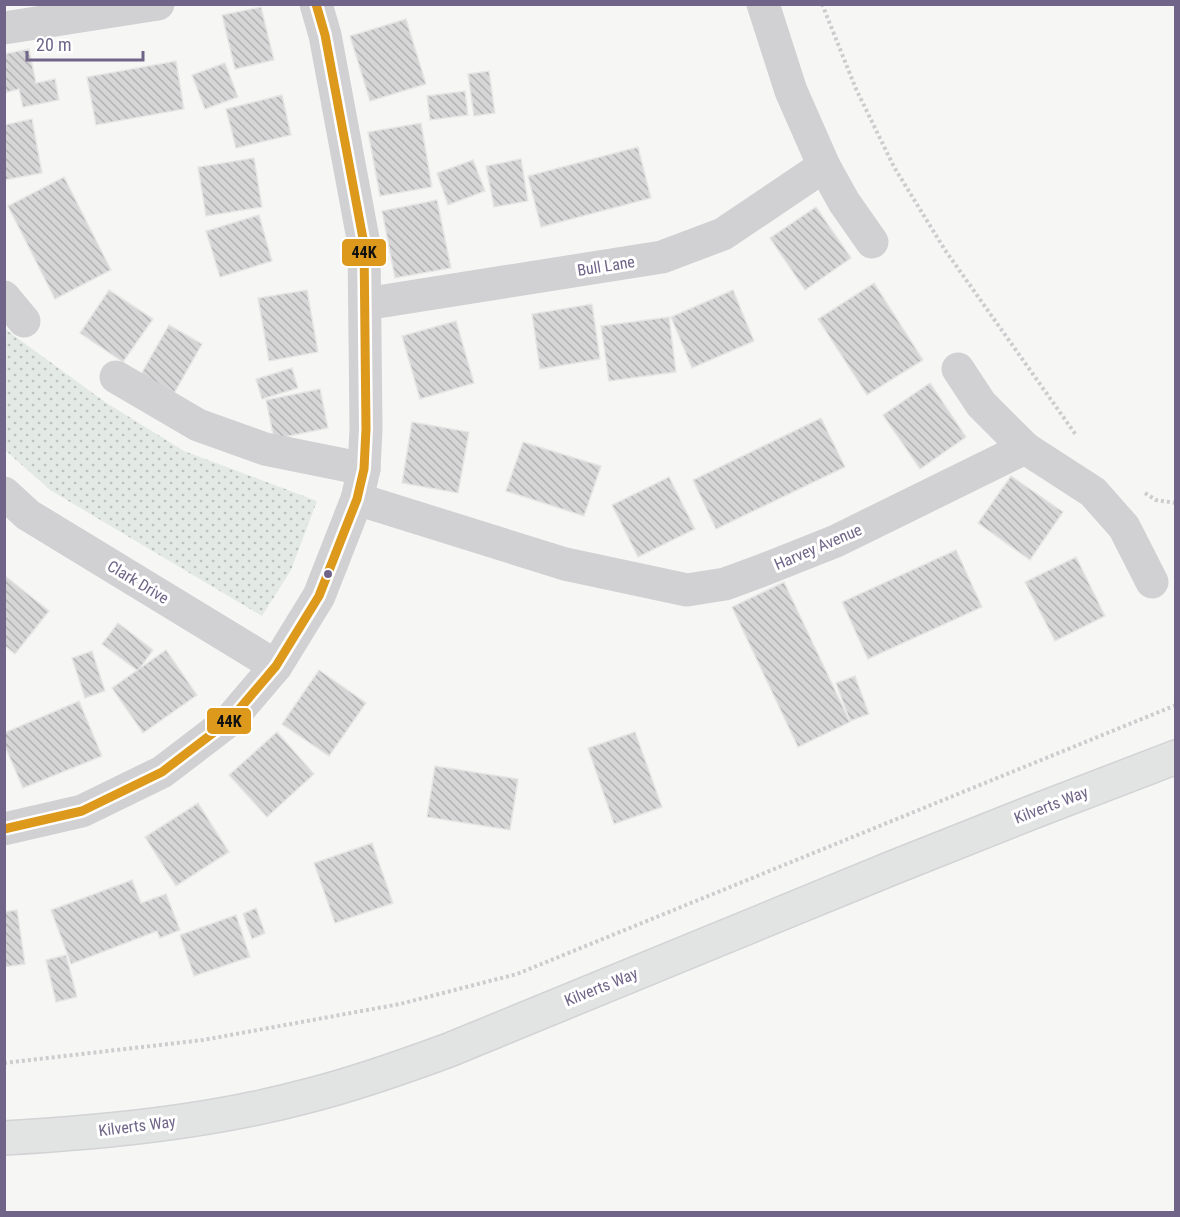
<svg xmlns="http://www.w3.org/2000/svg" width="1180" height="1217" font-family="'Roboto Condensed',sans-serif">
	<style>
		.green { fill: url(#green-dots) }
		.building { fill: url(#building-back-hatch); stroke: #e6e6e5; stroke-width: 1.5 }
		.lines { fill: none; stroke-linecap: round; stroke-linejoin: round }
		.secondary-casing { stroke: #d3d2d5; stroke-width: 36 }
		.path { stroke: #cdcccf; stroke-width: 4; stroke-dasharray: 3 3; stroke-linecap: butt }
		.minor { stroke: #d1d0d2; stroke-width: 33 }
		.secondary { stroke: #e2e3e3; stroke-width: 33 }
		.bus-1-casing { stroke: #fff; stroke-width: 14 }
		.bus-1 { stroke: #dc991b; stroke-width: 9 }
		.bus-dot { fill: #706588; stroke: #fff; stroke-width: 2 }
		.labels { text-anchor: middle; dominant-baseline: central; stroke-width: 6; stroke-linejoin: round; paint-order: stroke }
		.street-label { font-size: 16px; fill: #706588; stroke: #fff }
		.line-badge { stroke: #fff; stroke-width: 2 }
		.pale-badge-label { font-size: 16px; text-anchor: middle; font-weight: bold; fill: #111 }
	</style>
	<defs>
		<pattern id="green-dots" width="8" height="8" patternUnits="userSpaceOnUse" patternTransform="scale(1.5)"><rect width="8" height="8" fill="#e3e9e5"/><path d="M2 2h.1M6 6h.1" fill="none" stroke="#bcc0bf" stroke-width="1.8" stroke-linecap="round"/></pattern>
		<pattern id="building-back-hatch" width="6" height="6" patternUnits="userSpaceOnUse" patternTransform="scale(1.5)"><rect width="6" height="6" fill="#d6d6d7"/><path d="M-1 5l2 2M0 0l6 6M5-1l2 2" fill="none" stroke="#b2b1b4"/></pattern>
	</defs>
	<rect width="100%" height="100%" fill="#f6f7f5"/>
	<!-- green -->
	<path class="green" d="M5,329l100,73 79,49 133,50 -26,69 -29,46 -212,-126 -45,-40z"/>
	<!-- building -->
	<g class="building">
		<path d="M261,7l13,53 -39,9 -13,-54z"/>
		<path d="M406,19l20,65 -56,17 -20,-65z"/>
		<path d="M29,49l7,34 19,-4 4,21 -36,7 -4,-18 -15,4v-39z"/>
		<path d="M176,61l8,48 -88,16 -9,-48z"/>
		<path d="M225,63l13,34 -33,12 -13,-34z"/>
		<path d="M489,71l6,42 -21,3 -6,-42z"/>
		<path d="M465,91l3,24 -38,5 -3,-24z"/>
		<path d="M282,95l9,40 -55,13 -10,-39z"/>
		<path d="M32,119l10,54 -38,7v-55z"/>
		<path d="M421,123l11,64 -52,9 -12,-64z"/>
		<path d="M638,147l13,51 -110,29 -13,-51z"/>
		<path d="M254,158l8,49 -56,9 -8,-49z"/>
		<path d="M521,159l7,42 -34,6 -8,-41z"/>
		<path d="M473,160l12,31 -37,14 -11,-32z"/>
		<path d="M64,177l47,93 -56,29 -47,-93z"/>
		<path d="M437,200l14,68 -56,10 -13,-67z"/>
		<path d="M816,207l35,51 -46,32 -35,-52z"/>
		<path d="M259,215l13,46 -52,16 -14,-46z"/>
		<path d="M874,283l49,77 -56,35 -49,-76z"/>
		<path d="M109,290l44,29 -30,43 -43,-29z"/>
		<path d="M307,290l11,62 -49,9 -11,-63z"/>
		<path d="M733,290l21,51 -62,27 -21,-51z"/>
		<path d="M592,304l8,55 -60,10 -8,-55z"/>
		<path d="M669,317l7,55 -67,9 -8,-55z"/>
		<path d="M456,321l18,62 -54,16 -18,-63z"/>
		<path d="M169,325l33,19 -29,51 -33,-19z"/>
		<path d="M292,368l6,20 -36,11 -6,-20z"/>
		<path d="M930,383l36,54 -46,32 -37,-54z"/>
		<path d="M320,389l8,39 -54,11 -8,-39z"/>
		<path d="M821,418l24,49 -129,62 -23,-49z"/>
		<path d="M412,422l57,10 -11,61 -56,-10z"/>
		<path d="M523,442l78,24 -17,50 -78,-25z"/>
		<path d="M1011,476l52,36 -33,48 -52,-37z"/>
		<path d="M669,477l26,52 -57,28 -26,-52z"/>
		<path d="M956,550l26,57 -114,52 -26,-57z"/>
		<path d="M1076,557l29,59 -50,25 -30,-59z"/>
		<path d="M4,575l45,36 -34,43 -11,-9z"/>
		<path d="M784,582l66,140 -52,25 -66,-140z"/>
		<path d="M118,623l35,27 -15,21 -36,-27z"/>
		<path d="M166,650l31,45 -54,38 -31,-45z"/>
		<path d="M92,651l13,40 -20,7 -13,-40z"/>
		<path d="M319,670l47,33 -37,53 -47,-32z"/>
		<path d="M855,676l14,38 -19,7 -14,-38z"/>
		<path d="M79,701l23,55 -79,32 -19,-44v-11z"/>
		<path d="M277,732l37,42 -47,43 -38,-42z"/>
		<path d="M635,732l27,75 -48,17 -26,-76z"/>
		<path d="M435,766l83,13 -8,51 -83,-13z"/>
		<path d="M198,803l31,49 -53,34 -31,-49z"/>
		<path d="M372,843l21,60 -58,20 -21,-60z"/>
		<path d="M132,880l9,23 25,-9 14,36 -20,8 -3,-7 -86,33 -20,-54z"/>
		<path d="M256,908l9,25 -13,6 -9,-25z"/>
		<path d="M17,910l8,54 -21,3v-55z"/>
		<path d="M236,915l14,42 -56,19 -14,-41z"/>
		<path d="M66,955l11,42 -21,5 -10,-42z"/>
	</g>
	<g class="lines">
		<!-- secondary casing -->
		<g class="secondary-casing">
			<path id="secondary" d="M4,1138c103,-6 207,-16 307,-43 47,-12 92,-28 138,-45l443,-182 146,-58 138,-53"/>
		</g>
		<!-- path -->
		<g class="path">
			<path d="M822,4l34,85 38,78 51,83 131,185"/>
			<path d="M1145,493l11,7 20,3"/>
			<path d="M4,1063l199,-23 197,-36 117,-30 659,-269"/>
		</g>
		<!-- minor -->
		<g class="minor">
			<path d="M4,28l154,-24"/>
			<path d="M824,166l20,36 28,40"/>
			<path d="M4,297l20,24"/>
			<path d="M365,304l297,-47 61,-23 101,-68 -33,-75 -28,-87"/>
			<path d="M958,369l23,35 44,44"/>
			<path d="M116,377l82,48 67,24 99,20"/>
			<path d="M4,493l24,22 248,151"/>
			<path d="M357,499l208,65 122,26 38,-6 38,-14 73,-29 189,-93 68,44 31,35 28,55"/>
			<path d="M4,829l78,-18 80,-39 68,-52 46,-54 43,-70 38,-97 7,-30 2,-40 -2,-185 -39,-209 -9,-31"/>
		</g>
		<!-- secondary -->
		<use href="#secondary" class="secondary"/>
		<!-- bus-1 casing -->
		<g class="bus-1-casing">
			<path id="bus-1" d="M4,829l78,-18 80,-39 68,-52 46,-54 43,-70 38,-97 7,-30 2,-40 -2,-185 -39,-209 -9,-31"/>
		</g>
		<!-- bus-1 -->
		<use href="#bus-1" class="bus-1"/>
	</g>
	<!-- markers -->
	<circle class="bus-dot" cx="328" cy="574" r="5"/>
	<g class="labels">
		<!-- street labels -->
		<g class="street-label">
			<text transform="translate(606 266) rotate(-9)">Bull Lane</text>
			<text transform="translate(818 547) rotate(-23)">Harvey Avenue</text>
			<text transform="translate(138 582) rotate(31)">Clark Drive</text>
			<text transform="translate(1051 805) rotate(-21)">Kilverts Way</text>
			<text transform="translate(601 987) rotate(-22)">Kilverts Way</text>
			<text transform="translate(137 1126) rotate(-7)">Kilverts Way</text>
		</g>
	</g>
	<g class="line-badge">
		<rect x="341" y="238" width="46" height="29" rx="6" fill="#dc991b"/>
		<rect x="206" y="707" width="46" height="28" rx="6" fill="#dc991b"/>
	</g>
	<g class="pale-badge-label">
		<text x="364" y="258">44K</text>
		<text x="229" y="727">44K</text>
	</g>
	<!-- border -->
	<rect width="1180" height="1217" fill="none" stroke="#706588" stroke-width="12"/>
	<!-- scale -->
	<path d="M27 51v9h116v-9" fill="none" stroke="#706588" stroke-width="3"/>
	<text x="36" y="51" font-size="18" fill="#706588" stroke="#ffffff" stroke-width="4.5" paint-order="stroke">20 m</text>
</svg>
